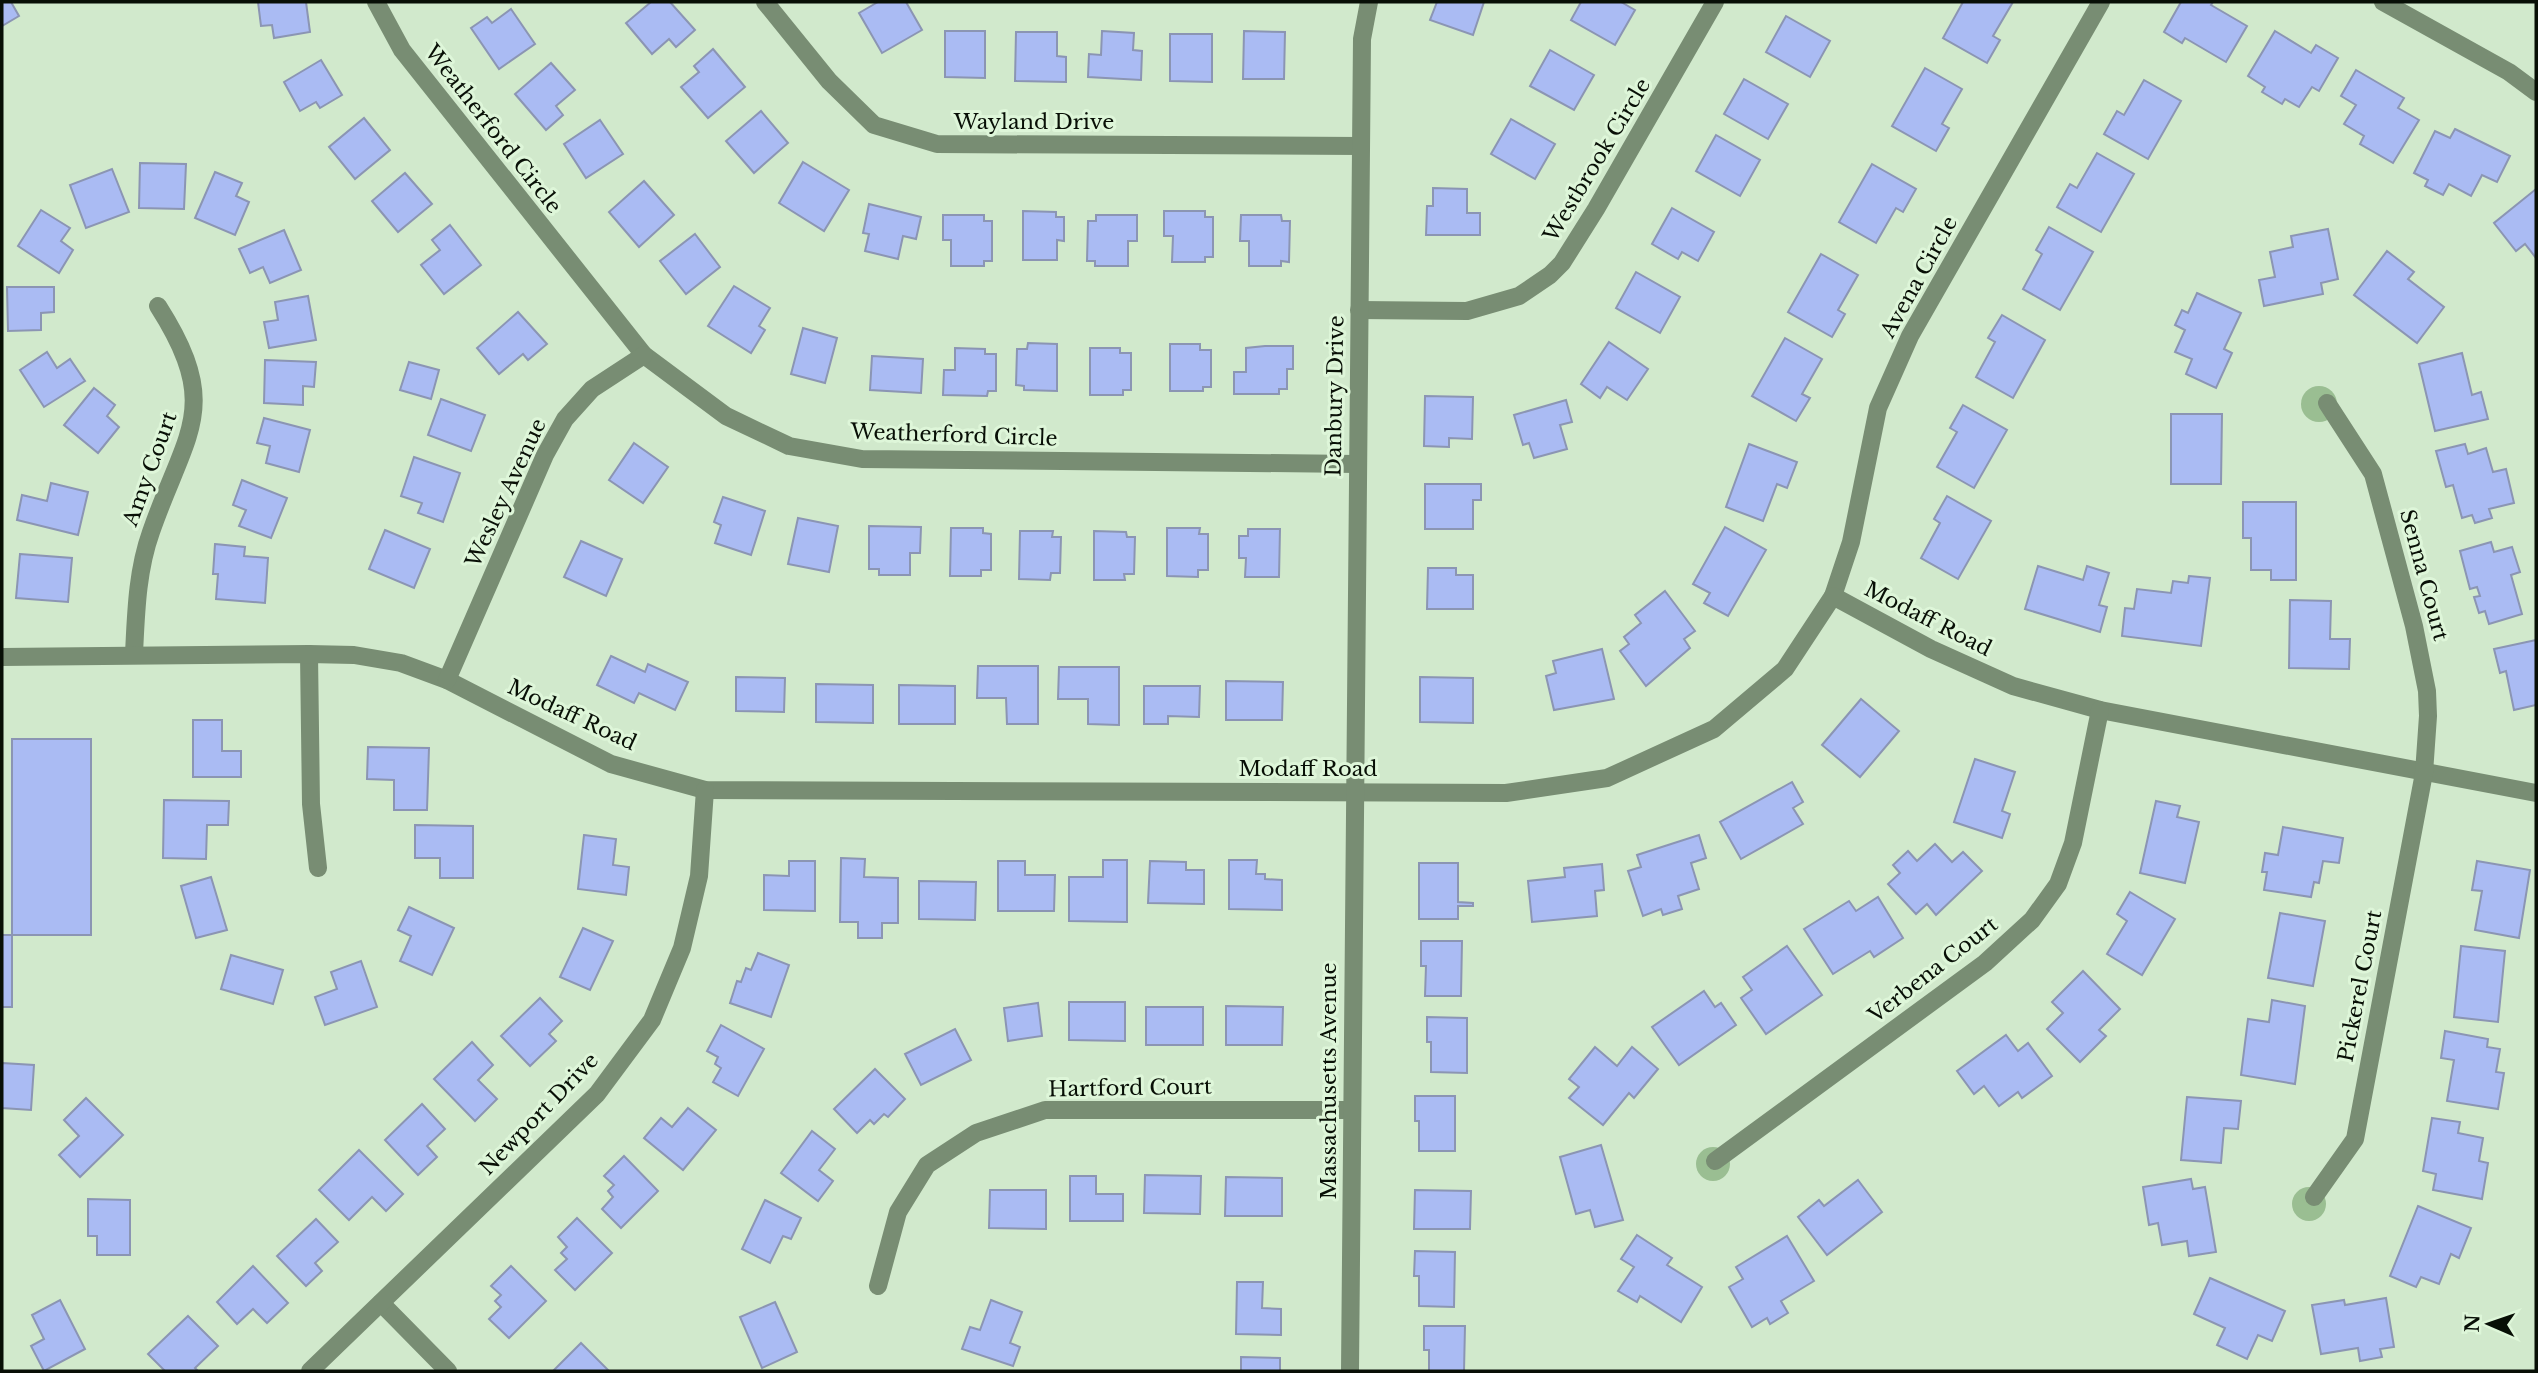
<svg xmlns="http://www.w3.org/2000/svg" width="2538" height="1373" font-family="'Libre Baskerville',serif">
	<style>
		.green { fill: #9abe92 }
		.building { fill: #aabbf3; stroke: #8b95b3; stroke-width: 2 }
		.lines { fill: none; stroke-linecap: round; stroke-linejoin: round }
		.street { stroke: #788d73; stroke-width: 18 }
		.labels { text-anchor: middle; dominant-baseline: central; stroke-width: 6; stroke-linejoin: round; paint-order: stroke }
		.street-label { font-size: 21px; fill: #080f06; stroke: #def6d9 }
	</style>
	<rect width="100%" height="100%" fill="#d1e9cc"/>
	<!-- green -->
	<g class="green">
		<circle cx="2319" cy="404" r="18"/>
		<circle cx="1713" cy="1164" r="17"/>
		<circle cx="2309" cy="1204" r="17"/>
	</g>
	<!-- building -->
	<g class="building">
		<path d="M2,2h9l8,14 -17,10z"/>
		<path d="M258,2h48l4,30 -36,6 -2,-13 -11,1z"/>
		<path d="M651,2h19l25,28 -19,17 -7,-8 -17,15 -26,-31z"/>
		<path d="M878,2h28l16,28 -40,23 -23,-40z"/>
		<path d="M1437,2h47l-11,33 -43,-15z"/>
		<path d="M1581,2h40l14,8 -20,35 -44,-25z"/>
		<path d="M1963,2h50l-20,34 7,4 -13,23 -44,-25z"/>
		<path d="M2181,2h32l-2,3 36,21 -21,36 -41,-24 -3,5 -18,-11z"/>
		<path d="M511,9l24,35 -36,25 -28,-41 16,-11 5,6z"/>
		<path d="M1786,16l44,25 -20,36 -44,-25z"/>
		<path d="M945,31h40v47l-40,-1z"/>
		<path d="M1102,31l32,2 -1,17 9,1 -1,29 -53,-3 1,-23 12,1z"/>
		<path d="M1244,31l41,1 -1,47h-41z"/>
		<path d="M2275,31l36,22 5,-8 22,13 -19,33 -7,-4 -13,20 -14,-8 -3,5 -20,-12 3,-5 -17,-11z"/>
		<path d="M1016,32h41v24l9,1v25l-51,-1z"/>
		<path d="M1170,34h42v48l-42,-1z"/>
		<path d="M713,49l32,38 -37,31 -27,-31 18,-15 -5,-6z"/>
		<path d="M1550,50l44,25 -20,35 -44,-24z"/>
		<path d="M321,60l21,35 -22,13 -4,-6 -16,9 -16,-29z"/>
		<path d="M551,63l24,27 -19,16 7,9 -17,15 -31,-36z"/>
		<path d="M1925,68l37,21 -20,35 7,4 -13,23 -44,-25z"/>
		<path d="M2356,70l48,28 -6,10 21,12 -26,43 -33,-19 4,-8 -20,-12 12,-19 -15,-9z"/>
		<path d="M1744,79l44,25 -20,35 -44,-25z"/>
		<path d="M2144,80l37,21 -33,58 -44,-25 13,-23 7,4z"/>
		<path d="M761,111l27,32 -34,30 -28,-32z"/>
		<path d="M364,118l26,32 -35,29 -26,-32z"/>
		<path d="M1511,119l44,25 -20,35 -44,-25z"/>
		<path d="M600,120l23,34 -37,24 -22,-34z"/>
		<path d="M2455,129l55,27 -13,26 -15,-7 -11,21 -22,-12 -6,11 -18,-9 3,-6 -14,-7 21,-42 15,7z"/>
		<path d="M1716,135l44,25 -20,36 -44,-25z"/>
		<path d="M2097,153l37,21 -33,58 -44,-25 13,-23 7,4z"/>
		<path d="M803,162l46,28 -25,41 -45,-28z"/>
		<path d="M140,163l46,1 -2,45 -45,-1z"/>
		<path d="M1872,164l44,25 -13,23 -7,-4 -20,35 -37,-21z"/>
		<path d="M112,169l17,43 -43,16 -16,-43z"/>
		<path d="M215,172l27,11 -6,13 13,6 -14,33 -40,-17z"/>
		<path d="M405,173l27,31 -34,28 -26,-31z"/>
		<path d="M644,181l30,34 -35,32 -30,-35z"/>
		<path d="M1433,188l34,1v24h13v22h-54l1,-29h6z"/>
		<path d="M2536,189v69l-11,-14 -9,7 -22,-28z"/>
		<path d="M869,204l52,13 -5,22 -13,-3 -5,23 -33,-8 4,-17 -6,-1z"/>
		<path d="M1672,208l42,24 -16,29 -16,-9 -4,7 -26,-15z"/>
		<path d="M41,210l29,18 -9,13 12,9 -14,23 -41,-27z"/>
		<path d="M1023,211l33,1v5h8v24l-7,-1v20h-34z"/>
		<path d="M1164,211h41v6h8v40h-8v5h-33l1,-26h-9z"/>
		<path d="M943,215h41v6h8v40h-8v5h-33v-26h-8z"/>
		<path d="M1096,215h41v26h-9v25h-33v-5h-8l1,-40h8z"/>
		<path d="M1241,215h40l1,6h8l-1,41 -8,-1v5h-32v-25h-9z"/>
		<path d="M450,225l31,40 -37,29 -23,-29 19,-15 -8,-10z"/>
		<path d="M2049,227l44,25 -33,58 -37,-21 19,-35 -6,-4z"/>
		<path d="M2328,229l10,50 -17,4 2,11 -59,12 -5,-26 16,-3 -5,-25 23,-5 -2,-11z"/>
		<path d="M284,230l17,40 -31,13 -7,-16 -13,6 -11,-24z"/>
		<path d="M695,234l25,33 -34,27 -26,-33z"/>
		<path d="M2387,251l27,21 -6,7 36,28 -27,36 -63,-48z"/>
		<path d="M1821,254l37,21 -20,35 7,4 -13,23 -44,-25z"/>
		<path d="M1636,272l44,25 -20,36 -44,-25z"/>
		<path d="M734,286l36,22 -11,18 6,4 -14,23 -43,-27z"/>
		<path d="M7,287h47v25l-13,1v17l-33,1z"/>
		<path d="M2197,293l44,20 -17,36 8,4 -16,35 -30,-14 6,-15 -17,-7 10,-22 -10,-5 7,-15 6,3z"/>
		<path d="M308,296l8,44 -47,8 -5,-26 14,-2 -3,-18z"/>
		<path d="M518,312l29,32 -19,16 -5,-6 -24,20 -22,-26z"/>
		<path d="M2002,315l43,25 -32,58 -37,-21 19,-35 -7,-4z"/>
		<path d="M803,328l34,10 -12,45 -34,-9z"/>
		<path d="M1785,338l37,21 -20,35 8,4 -14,23 -44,-25z"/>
		<path d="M1609,342l39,27 -21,31 -20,-13 -7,11 -19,-14z"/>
		<path d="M1028,343l29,1v47l-33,-1v-4l-8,-1 1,-36h10z"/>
		<path d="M1170,344h30v6h11v37h-8v4h-33z"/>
		<path d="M1265,346h28v23h-6v20h-8v5h-45v-22h12v-24z"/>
		<path d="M955,348l30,1v5h11v37h-8l-1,5 -44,-1 1,-25h11z"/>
		<path d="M1090,348h30v5h11v37h-8v5h-33z"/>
		<path d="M47,352l10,16 13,-9 15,22 -41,26 -24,-37z"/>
		<path d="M2462,353l10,42 9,-3 7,27 -53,12 -16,-67z"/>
		<path d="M872,356l51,3 -2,34 -51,-3z"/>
		<path d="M265,360l51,2 -2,25 -11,-1v19l-39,-2z"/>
		<path d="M409,362l30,8 -8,29 -31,-9z"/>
		<path d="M94,388l21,17 -8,11 12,11 -21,26 -34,-28z"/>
		<path d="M1425,396l48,1 -1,42 -23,-1v9l-25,-1z"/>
		<path d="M441,399l44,16 -14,36 -43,-16z"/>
		<path d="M1566,400l6,22 -12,3 7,24 -33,9 -5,-15 -6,2 -9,-30z"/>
		<path d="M1963,405l44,25 -33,58 -37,-21 20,-35 -7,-4z"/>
		<path d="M2171,414h51l-1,70h-50z"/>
		<path d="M264,418l46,12 -11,42 -33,-9 4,-17 -13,-3z"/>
		<path d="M634,443l34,24 -25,36 -34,-23z"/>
		<path d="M1749,444l48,18 -10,26 -10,-4 -14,37 -37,-14z"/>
		<path d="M2465,444l3,10 18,-6 7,24 13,-3 8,34 -25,6 3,9 -17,5 -3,-8 -10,3 -9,-33 -7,2 -10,-36z"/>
		<path d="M414,457l46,16 -17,49 -25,-9 4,-10 -21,-7z"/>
		<path d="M242,480l45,18 -16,40 -32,-12 7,-16 -13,-5z"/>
		<path d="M51,483l37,9 -10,43 -61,-15 5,-25 25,6z"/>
		<path d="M1425,484h56v16h-8v29h-48z"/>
		<path d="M1947,496l44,25 -33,58 -37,-21 19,-35 -6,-4z"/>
		<path d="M723,497l42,14 -14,44 -36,-12 6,-18 -7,-3z"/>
		<path d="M2243,502h53v78h-25v-10h-20v-32h-8z"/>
		<path d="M798,518l40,8 -9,46 -41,-8z"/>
		<path d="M869,526l52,1 -1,26h-10v22h-31v-6h-10z"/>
		<path d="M1725,527l41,23 -38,66 -24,-13 6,-10 -17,-9z"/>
		<path d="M951,528h32v5l8,1v36h-10v6h-31z"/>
		<path d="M1167,528h33l-1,6h9v36h-10v7l-31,-1z"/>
		<path d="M1248,529h32l-1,48h-34l1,-19h-7v-22h9z"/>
		<path d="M385,530l45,19 -16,39 -45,-19z"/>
		<path d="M1020,531h33l-1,6h9l-1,36h-9l-1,7 -31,-1z"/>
		<path d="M1094,531l32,1 1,5h8l-1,37h-10l1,6h-31z"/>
		<path d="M581,541l41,18 -16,37 -42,-19z"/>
		<path d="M2491,542l3,10 18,-5 8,25 -9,3 11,39 -33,10 -4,-13 -6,2 -5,-16 6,-1 -3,-9 -7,2 -10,-38z"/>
		<path d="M215,544l30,3 -1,9 24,2 -3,45 -49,-4 2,-25h-5z"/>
		<path d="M20,554l52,4 -4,44 -52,-4z"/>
		<path d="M2038,566l45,14 4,-14 22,7 -10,32 8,2 -7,25 -75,-23z"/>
		<path d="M1428,568h28v7h17v34h-46z"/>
		<path d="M2189,576l21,2 -9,68 -79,-10 3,-28 9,1 3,-20 34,4 2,-12 15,2z"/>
		<path d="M1665,591l30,40 -11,8 6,9 -44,38 -26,-35 9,-7 -5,-7 17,-14 -6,-8z"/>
		<path d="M2290,600l41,1 -1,38h20l-1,30 -60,-1z"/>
		<path d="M2536,640v65l-22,5 -8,-39 -6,2 -6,-24z"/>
		<path d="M1602,649l12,50 -60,11 -8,-34 10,-3 -3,-12z"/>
		<path d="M611,656l34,16 3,-8 40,18 -13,28 -36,-17 -5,10 -37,-18z"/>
		<path d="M978,666h60v58h-31l-1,-26h-29z"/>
		<path d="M1059,667h60v58l-31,-1v-25h-30z"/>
		<path d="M736,677l49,1 -1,34 -48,-1z"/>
		<path d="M1420,677l53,1v45l-53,-1z"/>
		<path d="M1226,681l57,1 -1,38h-56z"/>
		<path d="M816,684l57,1v38l-57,-1z"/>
		<path d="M899,685l56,1v38h-56z"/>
		<path d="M1144,686h56l-1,31 -31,-1v8h-24z"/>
		<path d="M1861,699l38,32 -39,46 -38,-32z"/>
		<path d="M193,720h29v31h19v26h-48z"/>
		<rect x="12" y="739" width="79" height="196"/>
		<path d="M368,747l61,1 -2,62h-33v-30l-27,-1z"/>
		<path d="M1975,759l40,13 -13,39 8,3 -8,24 -48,-16z"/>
		<path d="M1792,782l11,20 -10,6 10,16 -62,35 -21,-37z"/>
		<path d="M164,800l65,1 -1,24h-21l-1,34 -43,-1z"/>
		<path d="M2156,801l24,5 -3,11 22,5 -14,61 -45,-10z"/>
		<path d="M415,825l58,1v52h-33v-20h-25z"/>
		<path d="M2283,827l60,11 -4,25 -16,-2 -4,22 -5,-1 -3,15 -47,-7 3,-18h-5l3,-19 13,2z"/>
		<path d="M584,835l32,4 -3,26 16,2 -3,28 -48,-6z"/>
		<path d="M1699,835l7,23 -15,5 8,26 -21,7 4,13 -19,6 -2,-6 -18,7 -15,-45 13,-4 -4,-12z"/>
		<path d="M1935,844l17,18 11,-10 19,19 -46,44 -9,-11 -11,10 -28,-30 12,-11 -7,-8 15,-14 9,10z"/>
		<path d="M841,858l24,1 -1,18 34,1v45h-16v15h-24v-16h-18z"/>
		<path d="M1103,860h24v62l-58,-1v-44h34z"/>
		<path d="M1229,860h28l-1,14h9v5l17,1v30l-53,-1z"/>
		<path d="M789,861h26v50l-51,-1v-35l25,1z"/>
		<path d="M998,861h27v14h30l-1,36h-56z"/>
		<path d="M1150,861l36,1v8h18v34l-56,-1z"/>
		<path d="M2477,861l53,9 -11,68 -44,-8 7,-39 -10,-1z"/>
		<path d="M1419,863h39v39l15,1v3h-15v13h-39z"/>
		<path d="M1602,864l2,26 -9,1 2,25 -65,6 -4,-41 37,-4 -1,-9z"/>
		<path d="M211,877l16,53 -31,8 -15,-52z"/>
		<path d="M919,881l57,1 -1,38 -56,-1z"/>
		<path d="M2130,892l45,27 -33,56 -35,-21 20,-33 -10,-7z"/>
		<path d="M1878,897l25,41 -29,19 -4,-6 -37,23 -29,-45 45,-28 7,10z"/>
		<path d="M409,907l45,21 -22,47 -32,-14 11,-25 -13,-6z"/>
		<path d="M2280,913l45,8 -12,65 -45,-8z"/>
		<path d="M583,928l30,13 -23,49 -30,-13z"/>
		<rect x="2" y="935" width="10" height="72"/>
		<path d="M1421,941h41l-1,55h-36l1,-30h-5z"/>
		<path d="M1787,946l35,49 -56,39 -25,-36 11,-8 -9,-13z"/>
		<path d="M2461,946l44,5 -7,71 -44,-5z"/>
		<path d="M758,953l31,12 -18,52 -41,-14 7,-22 4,1 5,-14 5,2z"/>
		<path d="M231,955l52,15 -10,34 -52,-15z"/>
		<path d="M361,961l16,46 -52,18 -10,-28 22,-8 -6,-17z"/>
		<path d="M2083,971l37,38 -21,21 7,6 -26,26 -33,-33 16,-16 -11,-11z"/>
		<path d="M1704,991l11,16 6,-4 15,22 -57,40 -27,-38z"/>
		<path d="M540,998l22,23 -13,13 7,7 -26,25 -29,-30z"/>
		<path d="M2272,1000l33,6 -10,78 -54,-9 7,-56 21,3z"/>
		<path d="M1069,1002h56v39l-56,-1z"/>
		<path d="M1038,1003l4,33 -34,5 -4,-33z"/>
		<path d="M1226,1006l57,1 -1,38h-56z"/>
		<rect x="1146" y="1007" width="57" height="38"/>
		<path d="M1427,1017l40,1v55l-36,-1v-30h-4z"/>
		<path d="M721,1025l43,24 -26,47 -25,-14 8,-14 -6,-4 3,-7 -11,-6z"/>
		<path d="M955,1029l16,31 -50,25 -16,-31z"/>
		<path d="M2445,1031l43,8 -1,8 13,2 -4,23 8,1 -6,36 -51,-8 7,-41 -13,-2z"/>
		<path d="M2006,1035l12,16 10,-8 24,33 -30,22 -4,-6 -19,14 -15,-20 -10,8 -17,-23z"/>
		<path d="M472,1042l21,23 -15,15 19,19 -22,22 -41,-42z"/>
		<path d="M1595,1047l22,19 15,-19 26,22 -24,29 -5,-5 -26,32 -34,-27 10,-11 -10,-8z"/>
		<path d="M2,1063l32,2 -3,45 -29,-2z"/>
		<path d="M875,1069l30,30 -17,18 -4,-3 -10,10 -4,-4 -13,13 -23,-24z"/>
		<path d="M1415,1096h40v55h-36v-30h-4z"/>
		<path d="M2187,1097l54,4 -3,28 -14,-1 -3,35 -40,-3z"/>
		<path d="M86,1098l37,37 -43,42 -21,-22 20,-19 -15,-16z"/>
		<path d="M422,1104l23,25 -18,17 10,11 -19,18 -33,-35z"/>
		<path d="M688,1108l28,22 -33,40 -39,-32 17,-20 11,9z"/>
		<path d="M2432,1118l28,4 -2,11 25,5 -4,23 9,2 -6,36 -49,-9 3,-16 -13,-3z"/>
		<path d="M812,1131l23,18 -16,21 14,11 -15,20 -37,-28z"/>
		<path d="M1601,1145l22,75 -28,7 -5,-17 -14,4 -16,-57z"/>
		<path d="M359,1150l44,44 -17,17 -14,-14 -23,23 -30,-30z"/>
		<path d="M624,1156l34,35 -37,37 -19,-19 11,-12 -5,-6 6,-6 -10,-9z"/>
		<path d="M1145,1175l56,1 -1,38 -56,-1z"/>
		<path d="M1070,1176h26v18h27v27h-53z"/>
		<path d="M1226,1177l56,1v38h-57z"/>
		<path d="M2191,1179l2,10 12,-2 11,65 -27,4 -2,-15 -25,4 -4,-22 -9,2 -6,-38z"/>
		<path d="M1858,1180l24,32 -55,43 -29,-38 21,-17 5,6z"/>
		<path d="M990,1190h56v39l-57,-1z"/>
		<path d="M1415,1190l56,1 -1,38h-56z"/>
		<path d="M88,1199l42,1v55h-33v-19h-9z"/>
		<path d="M765,1200l36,18 -10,21 -8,-3 -13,27 -28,-14z"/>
		<path d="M2418,1206l53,22 -12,30 -8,-4 -12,30 -18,-7 -5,10 -26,-11z"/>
		<path d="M577,1218l35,35 -37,37 -20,-20 12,-11 -6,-6 6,-6 -9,-10z"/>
		<path d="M316,1219l22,23 -23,21 7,8 -16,15 -29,-30z"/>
		<path d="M1637,1235l35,23 -5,7 35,22 -21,35 -41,-26 -3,6 -19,-11 16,-24 -13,-8z"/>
		<path d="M1787,1236l27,45 -33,20 7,12 -18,11 -3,-6 -15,9 -23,-40 14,-8 -7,-12z"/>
		<path d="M1415,1251l40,1 -1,55 -35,-1v-30h-5z"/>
		<path d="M253,1266l35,37 -21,20 -14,-14 -16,15 -20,-22z"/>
		<path d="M511,1266l35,35 -37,37 -20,-19 12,-12 -6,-6 6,-6 -10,-9z"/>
		<path d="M2210,1278l75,33 -13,30 -14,-6 -11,24 -30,-14 8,-17 -31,-14z"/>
		<path d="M1237,1282h26l-1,26 19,1v26l-45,-1z"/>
		<path d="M2386,1298l8,49 -14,2 2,8 -22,4 -2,-13 -37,6 -9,-49 32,-5 1,5z"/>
		<path d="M60,1300l25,49 -41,22 -13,-25 13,-7 -12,-24z"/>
		<path d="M991,1300l31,12 -12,31 10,4 -7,19 -51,-17 8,-22 10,3z"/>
		<path d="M775,1302l22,50 -35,16 -22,-51z"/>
		<path d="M188,1316l30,30 -23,22 3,3h-33l-17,-17z"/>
		<path d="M1424,1326h41l-1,45h-35v-21h-5z"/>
		<path d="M581,1343l28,28h-56z"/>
		<path d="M1241,1357l39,1v13h-39z"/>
	</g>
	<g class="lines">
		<!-- street -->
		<g class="street">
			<path d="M376,2l26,48 242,305 82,61 63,30 73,13 495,5"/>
			<path d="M765,2l64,79 45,44 63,19 424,2"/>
			<path d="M2383,2l126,70 27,20"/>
			<path d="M1359,310l108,1 52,-15 31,-21 12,-12 34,-54 119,-207"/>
			<path d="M1833,596l18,-54 27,-134 32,-72 191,-334"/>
			<path d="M134,654c2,-41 3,-83 17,-122 35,-101 72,-124 7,-226"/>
			<path d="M309,654l2,150 7,64"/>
			<path d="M2,657l307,-3 45,1 47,8 46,17 164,84 94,26 801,3 101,-15 107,-49 71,-60 48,-73 98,53 82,37 87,24 436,83"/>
			<path d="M447,680l98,-225 20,-36 27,-30 52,-34"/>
			<path d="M1715,1161l270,-198 47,-43 26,-36 15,-41 27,-133"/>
			<path d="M2314,1197l41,-58 69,-366 4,-57 -1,-25 -13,-65 -41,-152 -46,-71"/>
			<path d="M878,1286l20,-74 29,-47 49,-32 69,-23h307"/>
			<path d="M381,1303l67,68"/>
			<path d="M310,1371l287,-277 55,-74 30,-72 17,-72 6,-86"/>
			<path d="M1350,1371l12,-1332 7,-37"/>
		</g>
	</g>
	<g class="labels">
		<!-- street labels -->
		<g class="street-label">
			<text x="1034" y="122">Wayland Drive</text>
			<text transform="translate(493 129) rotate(52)">Weatherford Circle</text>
			<text transform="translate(1597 160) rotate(-59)">Westbrook Circle</text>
			<text transform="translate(1919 277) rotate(-61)">Avena Circle</text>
			<text transform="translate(1335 396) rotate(-89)">Danbury Drive</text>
			<text transform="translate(954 435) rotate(2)">Weatherford Circle</text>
			<text transform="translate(150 469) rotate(-70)">Amy Court</text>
			<text transform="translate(506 493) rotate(-65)">Wesley Avenue</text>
			<text transform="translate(2424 575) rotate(75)">Senna Court</text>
			<text transform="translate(1928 619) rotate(27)">Modaff Road</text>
			<text transform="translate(572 715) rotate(25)">Modaff Road</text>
			<text x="1308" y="769">Modaff Road</text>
			<text transform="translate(1933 970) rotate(-38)">Verbena Court</text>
			<text transform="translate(2360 986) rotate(-79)">Pickerel Court</text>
			<text transform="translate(1329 1081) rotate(-90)">Massachusetts Avenue</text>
			<text transform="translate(1130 1088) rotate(-1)">Hartford Court</text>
			<text transform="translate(539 1114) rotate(-46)">Newport Drive</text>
		</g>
	</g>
	<!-- border -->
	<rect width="2538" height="1373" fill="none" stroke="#080f06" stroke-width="7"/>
	<!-- north arrow -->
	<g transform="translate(2489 1324) rotate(272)" stroke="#def6d9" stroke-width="5" paint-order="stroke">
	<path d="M0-5L12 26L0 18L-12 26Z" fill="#080f06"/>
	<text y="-10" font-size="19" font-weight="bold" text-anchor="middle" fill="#080f06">N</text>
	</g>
</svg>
